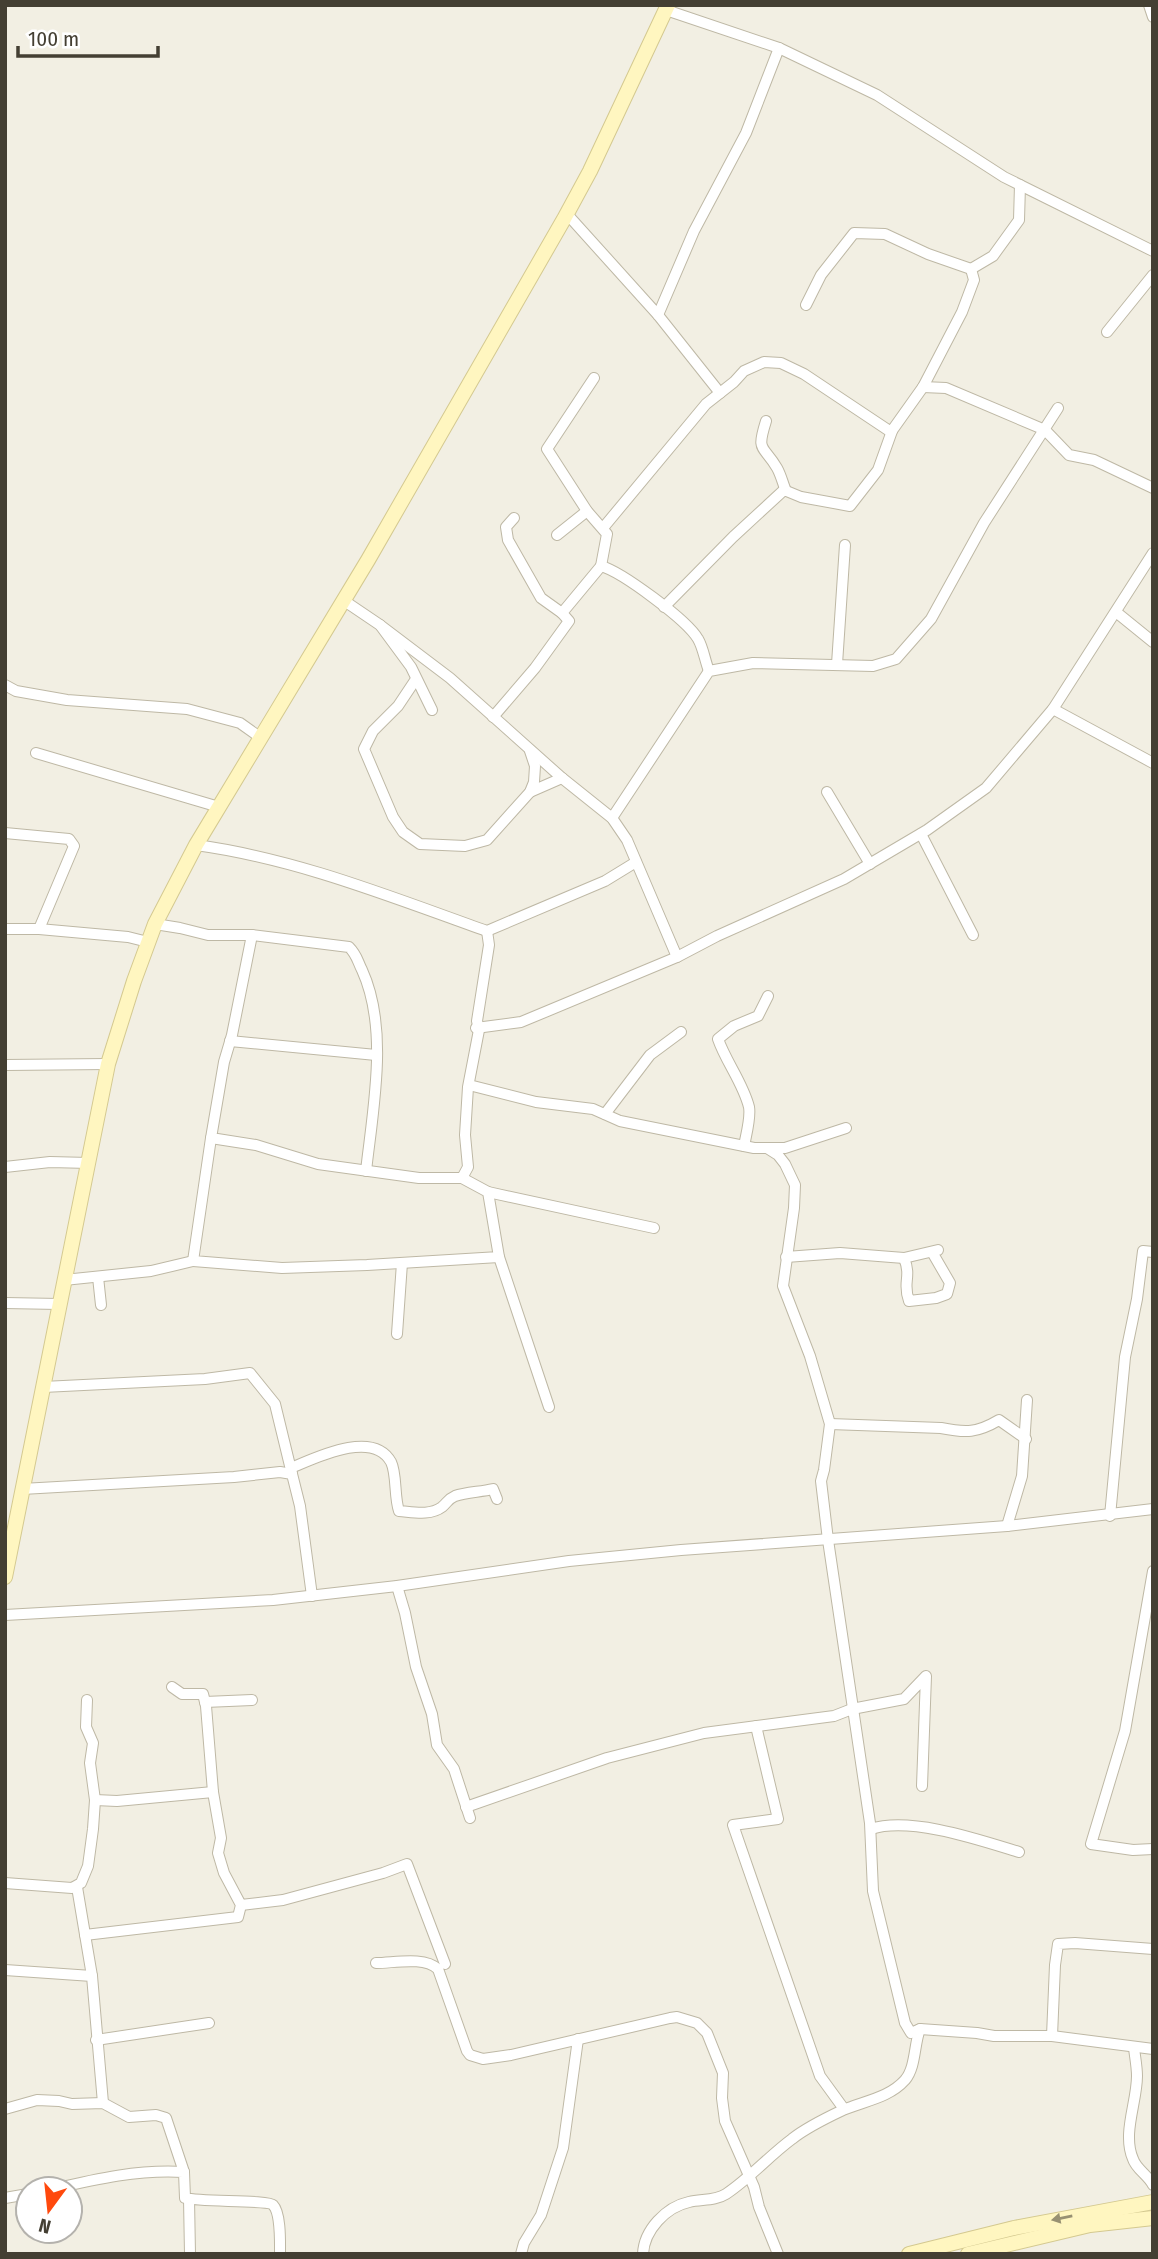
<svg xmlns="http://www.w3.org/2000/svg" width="1158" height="2259" font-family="'Fira Sans Condensed',sans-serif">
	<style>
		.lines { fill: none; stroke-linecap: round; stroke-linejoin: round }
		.street-casing { stroke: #beb8a5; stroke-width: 12 }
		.secondary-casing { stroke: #d4c990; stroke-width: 16 }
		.street { stroke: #fff; stroke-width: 10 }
		.secondary { stroke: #fff6c0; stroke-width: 14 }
		.oneway { fill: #989172 }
	</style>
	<rect width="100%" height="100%" fill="#f2efe3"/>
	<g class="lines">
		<!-- street casing -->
		<g class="street-casing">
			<g id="street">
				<path d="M1149,5l4,12"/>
				<path d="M666,10l113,38 98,47 127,82 149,74"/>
				<path d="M567,214l91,101 62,78"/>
				<path d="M806,305l15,-30 33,-42 31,1 43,20 43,15 22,-13 26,-36 1,-35"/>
				<path d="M658,315l36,-84 52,-98 33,-85"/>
				<path d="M1107,332l46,-57"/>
				<path d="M594,378l-47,71 40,62 20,23 -6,32c21,6 86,54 97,73 5,8 7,22 11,32"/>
				<path d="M923,387l23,1 99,42 24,25 25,5 59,28"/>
				<path d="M766,421c-10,32 -3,23 11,47 4,7 6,16 9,23"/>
				<path d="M514,518l-8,9 2,13 33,58 21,15"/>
				<path d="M603,528l103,-124 28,-22 10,-11 20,-9 17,1 23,11 87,58 32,-45 39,-75 12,-32 -3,-11"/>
				<path d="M557,535l30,-24"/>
				<path d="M343,600l37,25 31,42 21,43"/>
				<path d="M664,607l69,-70 51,-47 17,7 49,9 28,-36 14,-39"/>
				<path d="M1116,612l37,30"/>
				<path d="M380,625l70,53 112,100 50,40 15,22 50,117"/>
				<path d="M837,664l8,-119"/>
				<path d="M416,679l-18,27 -25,25 -9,18 29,68 10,15 17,12 45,2 22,-6 43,-48 4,-10 1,-16 -5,-15"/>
				<path d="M5,685l11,6 51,9 120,9 53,14 21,15"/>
				<path d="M1053,709l100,54"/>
				<path d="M493,717l42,-49 34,-47 -7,-8 39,-47"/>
				<path d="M36,753l183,54"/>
				<path d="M530,792l32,-14"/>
				<path d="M827,792l43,72"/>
				<path d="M612,818l97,-147 44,-8 120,3 23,-7 35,-40 53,-96 74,-115"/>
				<path d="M5,833l64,6 5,7 -35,83 89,8 20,5"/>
				<path d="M921,834l52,101"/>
				<path d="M196,845c102,14 195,52 291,86l118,-50 31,-19"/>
				<path d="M155,924l25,4 28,7h44l-20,100 -8,27 -13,76 45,7 62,19 101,14h43l6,-11 -3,-32 3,-48 11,-57 -2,-9 12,-76 -2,-14"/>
				<path d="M5,929h34"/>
				<path d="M252,935l97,12c8,8 8,13 13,23 27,59 11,138 4,201"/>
				<path d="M476,1028l45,-6 156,-65 40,-21 127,-57 83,-49 59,-42 67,-79 100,-156"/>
				<path d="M230,1041l146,14"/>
				<path d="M5,1065l103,-1"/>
				<path d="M469,1085l67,17 57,7 27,12 134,27h31l61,-20"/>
				<path d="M605,1114l45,-59 31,-23"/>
				<path d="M211,1138l-18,123 89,7 85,-3 132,-8 -11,-65 -26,-14"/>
				<path d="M744,1146c2,-11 7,-28 5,-39 -6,-24 -23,-45 -31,-68l16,-13 24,-10 10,-20"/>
				<path d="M767,1148l11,7 7,9 10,21 -1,23 -11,78 27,70 20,68 -6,46 -3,11 7,59 42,283 3,68 32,132 6,10 9,-4 57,4 17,3h58l101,13"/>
				<path d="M5,1167l45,-5 39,1"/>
				<path d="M488,1192l166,36"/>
				<path d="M499,1257l50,150"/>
				<path d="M786,1257l54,-4 64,5 34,-8"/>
				<path d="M904,1258c8,20 -2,24 5,43l27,-3 11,-4 3,-11 -18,-31"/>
				<path d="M98,1277l3,28"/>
				<path d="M64,1280l87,-9 42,-10"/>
				<path d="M5,1303l54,1"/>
				<path d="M397,1334l5,-71"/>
				<path d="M43,1387l162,-8 45,-6 25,31 17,70"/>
				<path d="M830,1424l111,4c25,5 36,5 58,-8l27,19"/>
				<path d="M291,1468c24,-10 82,-39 100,-6 6,12 3,35 8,49 14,1 31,5 43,-4 5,-4 6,-8 13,-11 11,-4 26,-4 38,-7l4,10"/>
				<path d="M22,1489l212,-12 46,-5 12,2 8,32 12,90"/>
				<path d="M1110,1516l15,-159 12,-58 6,-48 10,1"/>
				<path d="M1007,1526l15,-50 5,-76"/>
				<path d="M1153,1571l-28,160 -34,113 42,6 20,-1"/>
				<path d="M397,1586l8,27 11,54 16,47 5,31 17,24 16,49"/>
				<path d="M5,1615l268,-15 124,-14 172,-25 112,-11 326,-24 146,-17"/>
				<path d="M205,1702l47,-2"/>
				<path d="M756,1726l22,93 -45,6 87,251 24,33"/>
				<path d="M95,1800l22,1 96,-9"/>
				<path d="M466,1807l141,-49 97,-25 130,-17 18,-7 52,-10 22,-23 -4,110"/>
				<path d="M871,1829c39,-13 109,11 148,23"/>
				<path d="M5,1883l67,5 9,-5 7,-17 5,-37 2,-29 -5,-37 3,-20 -7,-16 1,-27"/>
				<path d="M77,1887l15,89"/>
				<path d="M241,1905l42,-5 100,-27 24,-9 38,100"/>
				<path d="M85,1935l153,-18 3,-12 -17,-32 -6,-20 3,-15 -8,-46 -7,-86 -3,-12h-21l-10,-7"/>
				<path d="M376,1963c18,0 48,-7 62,6l29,82 3,4 13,4 28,-4 159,-37 7,-1 20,6 10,10 16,40 -1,25 3,23 29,66 5,20 19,47"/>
				<path d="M5,1970l87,6 11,127"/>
				<path d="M1052,2036l3,-71 3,-21 17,-1 78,6"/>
				<path d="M96,2040l113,-17"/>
				<path d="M1134,2048c1,9 3,19 3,28 0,26 -15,58 -4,83 3,10 15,16 20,26"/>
				<path d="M5,2109l32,-9 22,1 13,3 31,-1 26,14 27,-2 10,3 18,54"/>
				<path d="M53,2189c43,-10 87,-20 131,-17l1,26c16,4 83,2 88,7 8,8 7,38 7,49"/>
				<path d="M5,2198l23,-4"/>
				<path d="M189,2199l1,55"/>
				<path d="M521,2254l3,-11 17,-28 22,-67 15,-109"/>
				<path d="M643,2254c1,-24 23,-47 46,-52 13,-3 26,-1 37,-8 24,-16 43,-38 66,-55 15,-12 34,-21 51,-29 21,-9 46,-12 62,-30 11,-13 9,-36 15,-51"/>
			</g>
		</g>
		<!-- secondary casing -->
		<g class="secondary-casing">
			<g id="secondary">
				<path d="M5,1577l103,-513 26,-83 21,-57 41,-79 172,-285 196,-341 26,-48 78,-166"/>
				<path d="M909,2254l105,-26 139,-26"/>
				<path d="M968,2254l122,-29 63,-7"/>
			</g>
		</g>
		<!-- street -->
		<use href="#street" class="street"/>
		<!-- secondary -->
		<use href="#secondary" class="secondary"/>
	</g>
	<!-- one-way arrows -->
	<defs><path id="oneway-solid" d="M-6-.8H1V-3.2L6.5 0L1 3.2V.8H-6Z" transform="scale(1.75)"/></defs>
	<use class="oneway" href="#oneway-solid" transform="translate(1062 2218) rotate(169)"/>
	<!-- border -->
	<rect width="1158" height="2259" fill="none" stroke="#443f33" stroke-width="14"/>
	<!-- north arrow -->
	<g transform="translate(49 2210) rotate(195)"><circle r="33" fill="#ffffff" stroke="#b4b2ad" stroke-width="2"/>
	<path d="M0-5L12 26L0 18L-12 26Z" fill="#ff490d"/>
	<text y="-10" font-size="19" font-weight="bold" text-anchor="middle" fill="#443f33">N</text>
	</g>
	<!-- scale -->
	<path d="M18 46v10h140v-10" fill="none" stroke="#443f33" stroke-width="3.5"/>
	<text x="28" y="46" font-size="21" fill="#443f33" stroke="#ffffff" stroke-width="5" paint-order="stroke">100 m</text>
</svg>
